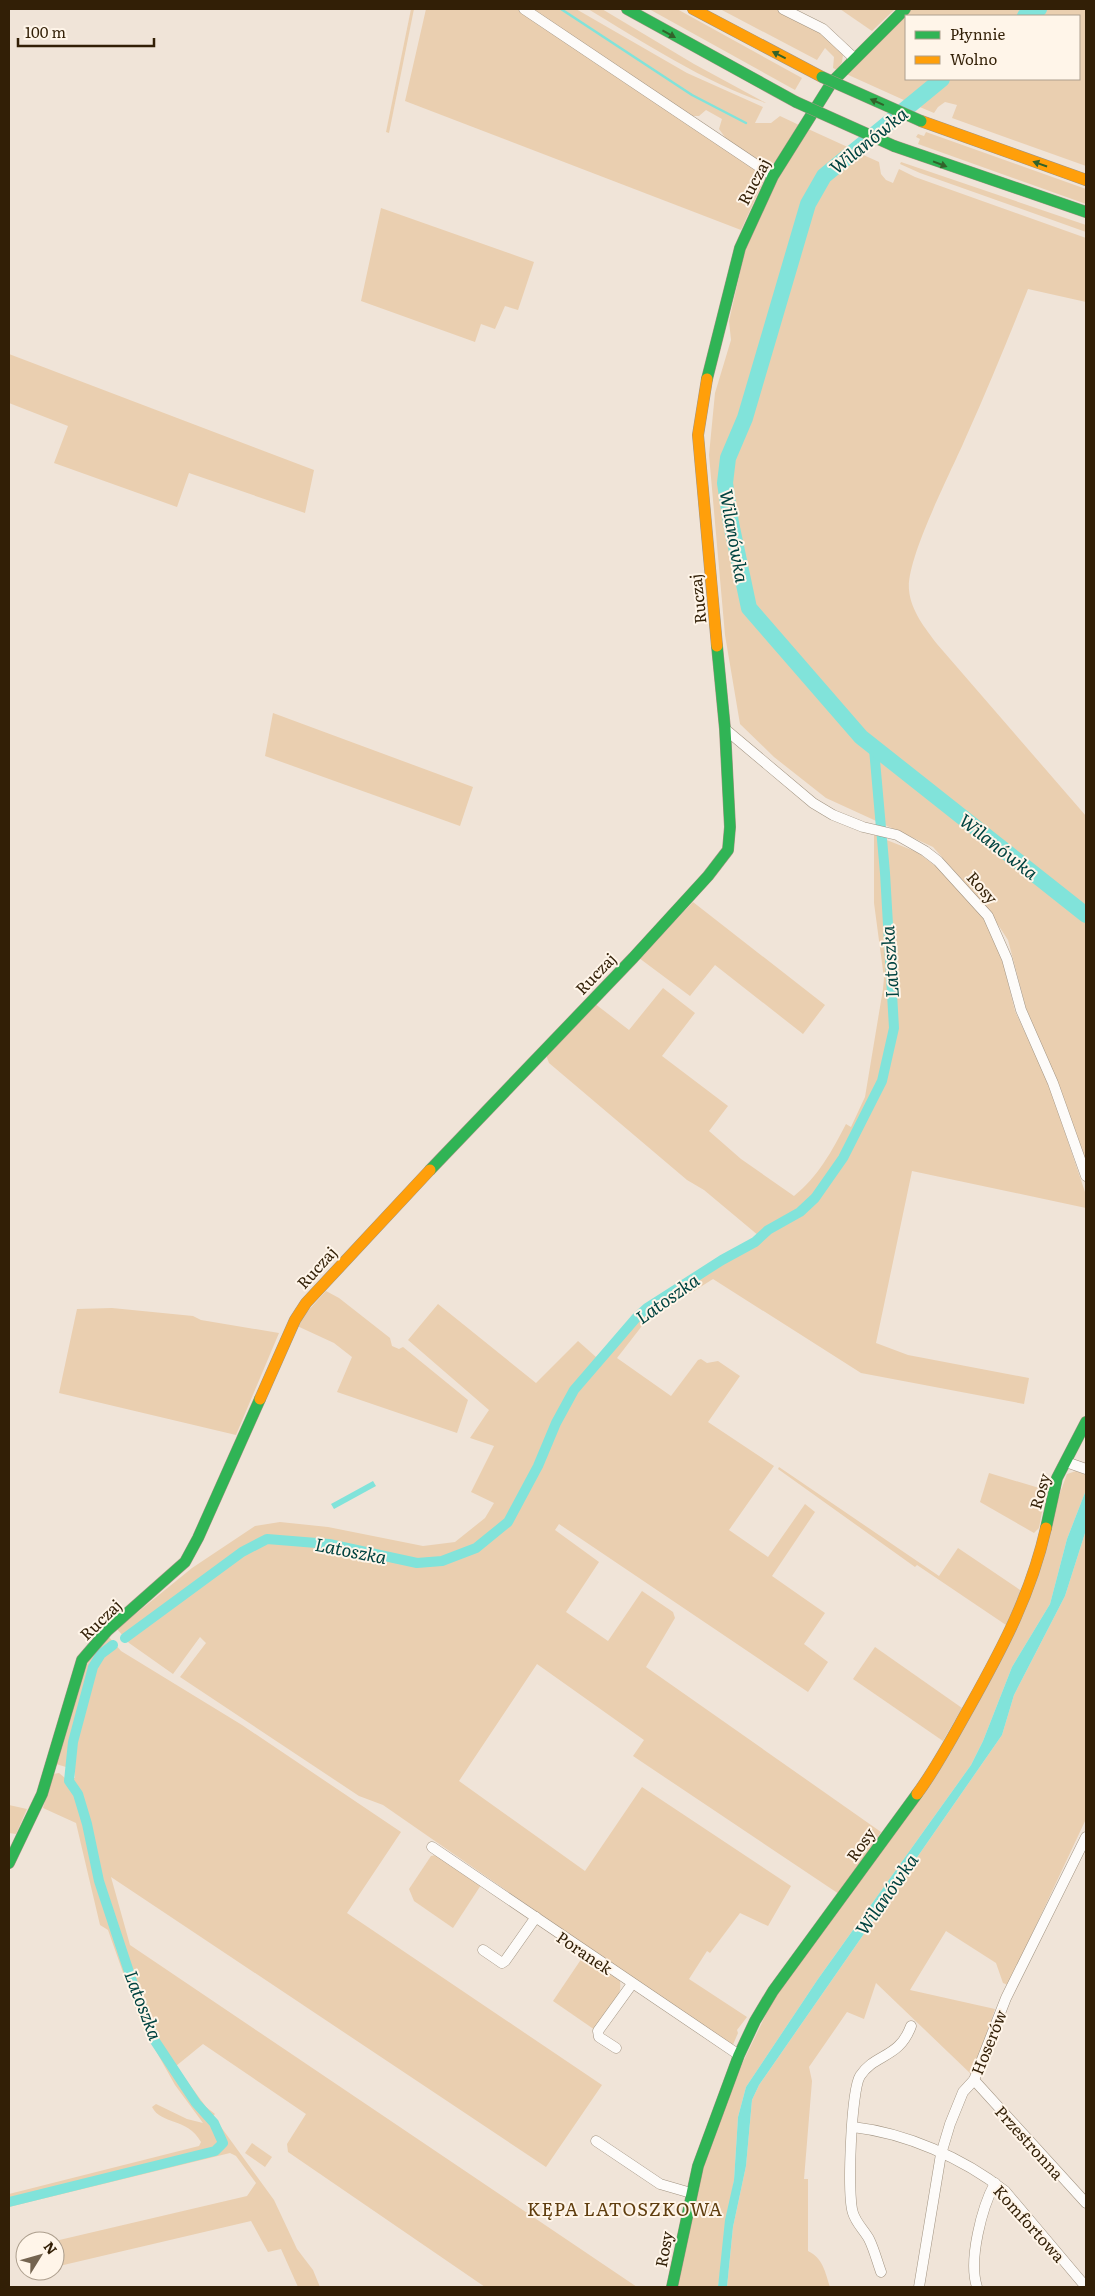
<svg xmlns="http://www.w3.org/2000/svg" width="1095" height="2296" font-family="Literata,serif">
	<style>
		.green { fill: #eacfb0 }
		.water { fill: #81e3da }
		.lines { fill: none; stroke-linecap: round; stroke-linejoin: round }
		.stream { stroke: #81e3da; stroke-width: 2.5 }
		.canal { stroke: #81e3da; stroke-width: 10 }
		.river { stroke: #81e3da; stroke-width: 16 }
		.street-casing { stroke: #a29482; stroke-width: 11 }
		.fast-casing { stroke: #a29482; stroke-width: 12 }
		.slow-casing { stroke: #a29482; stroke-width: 12 }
		.street { stroke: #fdfbf9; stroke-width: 10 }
		.fast { stroke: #30b455; stroke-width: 11 }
		.slow { stroke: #ff9f0a; stroke-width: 11 }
		.fast-bridge-casing { stroke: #a29482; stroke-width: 12; stroke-linecap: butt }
		.fast-bridge { stroke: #30b455; stroke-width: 11 }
		.oneway { fill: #31622a }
		.labels { text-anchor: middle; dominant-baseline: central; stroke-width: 4; stroke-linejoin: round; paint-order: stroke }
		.street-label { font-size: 16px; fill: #321f06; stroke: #fff5e9 }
		.water-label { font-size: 18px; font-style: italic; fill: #004340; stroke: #fff5e9 }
		.neighbourhood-label { font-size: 18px; letter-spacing: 1px; fill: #603e0f; stroke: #fff5e9 }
	</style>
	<rect width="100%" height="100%" fill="#f0e4d8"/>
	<!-- green -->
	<g class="green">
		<path d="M411,9h3l-25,124 -3,-1z"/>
		<path d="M426,9h93l238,162 6,11 -22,48 -336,-129z"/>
		<path d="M531,9h45l111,64 76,34 -8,16h16l9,-7 19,9 -23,37 -10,3 -3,-2 -36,-23 -8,-11 3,-10 -16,-9 -7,6h-7z"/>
		<path d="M588,9h14l92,55 72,39c-58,-19 -125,-62 -178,-94z"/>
		<path d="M649,9h28l125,69 -7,12z"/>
		<path d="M720,9c15,0 42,-4 55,0 23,8 54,25 68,46l-1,7 -5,8 -4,-2 1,-11 -9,-9 -8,12z"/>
		<path d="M840,9h55l-23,22z"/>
		<path d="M912,9h174v157l-134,-48 5,-13 -12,-3 -7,5 -4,6 -19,-8 31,-26h133v-63h-173v63h29l-29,22 -62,-28z"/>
		<path d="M806,128l46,21c-42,32 -55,62 -64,112l7,3 19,-65 10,-14 35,-32 20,9 2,12 5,6 7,3 6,-14 16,8 171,61v64l-58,-13c-20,50 -40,99 -62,148 -14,33 -60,121 -57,153 2,21 16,38 28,54l149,172v349l-30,-83 -30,-74 -18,-68 -21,-32 -54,-61 -107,-49 -52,-41 -34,-33 -15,-89 -16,-180 6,-62 16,-53 -2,-19 17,-75 29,-67z"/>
		<path d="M926,132l160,57v15l-168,-60 2,-5 -4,-2 2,-3 6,2z"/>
		<path d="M901,162l185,63v7l-166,-59 -20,-9z"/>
		<path d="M381,208l153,54 -16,48 -13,-4 -10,23 -14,-5 -6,18 -114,-41z"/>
		<path d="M9,354l305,116 -9,43 -116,-40 -12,34 -123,-44 14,-37 -59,-23z"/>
		<path d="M273,713l200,74 -13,39 -195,-70z"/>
		<path d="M874,835l43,17 21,16 47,51 15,32 15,60 33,71 38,113v13l-174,-37 -36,172 32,12 121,23 -5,26 -163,-31 -148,-94 -68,43 -28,36 54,38 27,-36 3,-1 6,4 11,-2 22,15 -32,46 66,44 -45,64 39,27 37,-53 10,8 -43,64 53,37 -21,31 24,18 -20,30 -249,-168 -4,6 44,32 -33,50 42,29 34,-50 31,21 2,6 -29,49 235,165 -42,62 -206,-138 11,-16 -107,-76 -78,117 126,90 57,-84 149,99 -23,40 -28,-13 -30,40 -3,-2 -18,28 58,38 -10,13 1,3 -6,14 -349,-242 -24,-9 -179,-119 26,-34 -6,-6 -27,37 -44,-31 -12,-14 75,-61 63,-42 25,-4 48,5 95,19 32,-4 30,-24 9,-15 -23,-11 23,-46 -24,-8 19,-28 -81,-70 30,-36 98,79 42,-42 18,16 22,-21 22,-26 119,-74 -55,-46 -17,-10 -138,-117 -3,-8 48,-52 35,27 34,-42 32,25 -33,43 66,50 -19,25 32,28 53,37c24,-19 38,-45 52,-72l5,3 14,-30 18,-108 1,-11 -10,-75z"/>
		<path d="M693,902l132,103 -22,29 -88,-69 -25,31 -51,-38z"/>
		<path d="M326,1291l13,7 51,40 2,8 7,3 4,-2 65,53 -11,33 -120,-41 15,-35 -18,-14 -39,-18z"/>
		<path d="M112,1308l81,8 8,4 78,13 -43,102 -177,-42 18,-84z"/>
		<path d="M779,1467l160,109 19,-28 65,44 -17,33 -89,-60 -2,2 -137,-98z"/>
		<path d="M1076,1471l10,4v15l-19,49 -17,65 -38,63 -29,74 -12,24 -153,214 -72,108 -8,30 -4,63 -16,107h-41l23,-115 42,-108 29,-60 226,-340 70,-190z"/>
		<path d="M989,1473l57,17 -7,38 -5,5 -54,-31z"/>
		<path d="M1086,1530v289l-78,166 -5,-2 -7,-20 -50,-32 -36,59 85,19 -22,67 -97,-93 -12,36 -17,-7 -38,55 3,14 -8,98h4v72c15,7 17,21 22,36h-103l6,-60 13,-61 6,-66 7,-15 243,-350 12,-40 51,-99z"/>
		<path d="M109,1637l12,14 121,74 159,107 -54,81 255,172 -56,82 -435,-290 19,68 507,342h-152l-197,-135 -1,-8 19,-30 -103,-70 -27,22 30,41 9,7 -2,2 61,84 23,49 16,21 7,17h-22l-17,-38 -13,3 -17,-31 -196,46v-26l192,-45 9,-13 -20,-27 -6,-3 -221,54v-13l190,-48 2,-4c-14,-25 -40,-17 -49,-35l4,-3 31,15 16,4 -28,-38 -33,-59 -34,-96 -8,-5 -24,-102 -33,-15 10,-34 6,-1 6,5h10l-1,-14h-5l-3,3 -10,-3 24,-87 13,-23z"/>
		<path d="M875,1647l87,61 -19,33 -90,-62z"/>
		<path d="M9,1805l18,4 -11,25 -7,-1z"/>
		<path d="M436,1855l45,30 -28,43 -39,-27 -5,-12 22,-33z"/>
		<path d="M584,1955l36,26c3,19 -15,35 -25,49l-42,-29z"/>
		<path d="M252,2143l20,14 -7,10 -20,-14z"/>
	</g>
	<!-- water -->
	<g class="water">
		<path d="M373,1481l3,5 -42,23 -3,-5z"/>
		<path d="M1086,1490v40l-21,66 -51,99 -12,40 -243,350 -7,15 -6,66 -13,61 -6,60h-9l7,-67 9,-40 4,-63 8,-30 72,-108 153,-214 12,-24 29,-74 38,-63 17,-65z"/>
	</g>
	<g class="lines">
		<!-- stream -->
		<path class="stream" d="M561,9l131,86 54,28"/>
		<!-- canal -->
		<g class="canal">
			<path d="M125,1638l117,-86 25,-13 62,5 88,19 25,-2 34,-13 32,-26 30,-56 18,-43 18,-33 62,-72 11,-10 75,-48 33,-18 13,-12 32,-18 15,-14 28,-40 39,-77 12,-53 -9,-155 -11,-124"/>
			<path d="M9,2202l206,-51 8,-8 -9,-20 -18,-20 -41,-62 -23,-60 -33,-100 -12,-57 -9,-30 -9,-13 4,-39 20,-75 8,-13 12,-9"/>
		</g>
		<!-- river -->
		<g class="river">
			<path d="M1025,16l14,-7"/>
			<path d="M942,79l-118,97 -16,28 -63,214 -17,40 -3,25 6,40 18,85 112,129 225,178"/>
		</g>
		<!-- street casing -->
		<g class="street-casing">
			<g id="street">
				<path d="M524,9l249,167"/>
				<path d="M783,9l40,20 31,29"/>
				<path d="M725,729l88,74 20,12 30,12 34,8 28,16 13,10 50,55 19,43 14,51 32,73 33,93"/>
				<path d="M1066,1462l20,7"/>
				<path d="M432,1847l307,208"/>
				<path d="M483,1950l19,13 3,-2 31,-44"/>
				<path d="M616,2048l-17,-11 -1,-6 34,-47"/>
				<path d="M974,2080l112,123"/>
				<path d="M853,2127c53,6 110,31 152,64l81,96"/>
				<path d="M596,2141l64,43 31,9"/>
				<path d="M881,2272c-4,-11 -7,-23 -12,-33 -5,-9 -13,-16 -16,-26 -6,-17 -2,-122 7,-137 15,-23 39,-17 51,-50"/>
				<path d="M919,2287l22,-133 9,-30 13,-32 11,-12 32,-82 80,-161"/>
				<path d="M977,2287c-9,-27 5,-80 18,-104"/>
			</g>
		</g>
		<!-- fast casing -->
		<g class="fast-casing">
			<g id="fast">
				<path d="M627,9l169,93"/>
				<path d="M894,146l192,66"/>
				<path d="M707,379l33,-131 33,-72 59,-94 73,-73"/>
				<path d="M430,1170l203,-212 75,-82 20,-26 2,-23 -5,-98 -8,-83"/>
				<path d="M1046,1528l11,-50 29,-56"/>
				<path d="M9,1863l33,-69 40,-134 25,-29 78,-69 13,-24 62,-139"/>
				<path d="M672,2287l26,-121 41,-111 16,-34 18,-30 144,-197"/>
			</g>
		</g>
		<!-- slow casing -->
		<g class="slow-casing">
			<g id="slow">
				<path d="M693,9l129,68"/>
				<path d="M921,121l165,59"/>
				<path d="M707,379l-9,56 19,211"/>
				<path d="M260,1399l35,-79 11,-17 124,-133"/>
				<path d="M917,1794c20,-27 36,-58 53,-88 33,-59 61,-112 76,-178"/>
			</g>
		</g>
		<!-- street -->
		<use href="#street" class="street"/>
		<!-- fast -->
		<use href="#fast" class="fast"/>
		<!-- slow -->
		<use href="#slow" class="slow"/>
		<!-- fast-bridge casing -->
		<g class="fast-bridge-casing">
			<g id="fast-bridge">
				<path d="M822,77l99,44"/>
				<path d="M796,102l98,44"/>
			</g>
		</g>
		<!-- fast-bridge -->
		<use href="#fast-bridge" class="fast-bridge"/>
	</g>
	<!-- one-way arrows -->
	<defs><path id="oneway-solid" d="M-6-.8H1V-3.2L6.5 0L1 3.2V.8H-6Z" transform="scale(1.25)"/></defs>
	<g class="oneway">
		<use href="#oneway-solid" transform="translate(669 34) rotate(29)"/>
		<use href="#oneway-solid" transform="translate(779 55) rotate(-153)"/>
		<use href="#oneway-solid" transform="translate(877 102) rotate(-156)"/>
		<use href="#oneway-solid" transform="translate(940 164) rotate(21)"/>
		<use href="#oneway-solid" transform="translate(1040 164) rotate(-161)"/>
	</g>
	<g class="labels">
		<!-- street labels -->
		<g class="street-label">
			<text transform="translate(753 181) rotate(-62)">Ruczaj</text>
			<text transform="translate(697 599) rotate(-96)">Ruczaj</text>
			<text transform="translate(983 887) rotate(48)">Rosy</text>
			<text transform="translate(595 973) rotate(-46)">Ruczaj</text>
			<text transform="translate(316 1267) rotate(-48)">Ruczaj</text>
			<text transform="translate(1039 1491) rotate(-74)">Rosy</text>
			<text transform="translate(100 1619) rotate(-44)">Ruczaj</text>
			<text transform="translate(860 1844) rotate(-55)">Rosy</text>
			<text transform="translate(585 1952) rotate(34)">Poranek</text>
			<text transform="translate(988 2042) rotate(-68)">Hoserów</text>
			<text transform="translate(1030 2142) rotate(48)">Przestronna</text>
			<text transform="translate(1030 2223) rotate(48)">Komfortowa</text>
			<text transform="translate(663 2249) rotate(-79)">Rosy</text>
		</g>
		<!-- water labels -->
		<g class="water-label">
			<text transform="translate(868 140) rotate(-39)">Wilanówka</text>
			<text transform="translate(735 536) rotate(80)">Wilanówka</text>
			<text transform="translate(999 846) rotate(38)">Wilanówka</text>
			<text transform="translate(889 962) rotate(-94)">Latoszka</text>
			<text transform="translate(667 1298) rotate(-35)">Latoszka</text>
			<text transform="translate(351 1550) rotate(11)">Latoszka</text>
			<text transform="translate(886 1894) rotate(-55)">Wilanówka</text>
			<text transform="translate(144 2005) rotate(69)">Latoszka</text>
		</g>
		<!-- neighbourhood labels -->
		<g class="neighbourhood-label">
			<text x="625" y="2208">KĘPA LATOSZKOWA</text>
		</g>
	</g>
	<!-- border -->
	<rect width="1095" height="2296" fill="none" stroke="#321f06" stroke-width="20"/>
	<!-- legend -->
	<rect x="905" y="15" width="175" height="65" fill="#fff5e9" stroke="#ad9f8e"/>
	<rect x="915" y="31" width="25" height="8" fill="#30b455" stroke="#ad9f8e"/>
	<text x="950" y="40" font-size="15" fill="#321f06">Płynnie</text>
	<rect x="915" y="56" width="25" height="8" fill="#ff9f0a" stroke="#ad9f8e"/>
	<text x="950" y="65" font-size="15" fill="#321f06">Wolno</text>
	<!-- north arrow -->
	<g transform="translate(40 2256) rotate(53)"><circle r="24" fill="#fff5e9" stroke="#ad9f8e"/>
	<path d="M0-4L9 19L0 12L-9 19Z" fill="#746450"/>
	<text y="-8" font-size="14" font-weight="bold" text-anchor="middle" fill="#321f06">N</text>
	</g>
	<!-- scale -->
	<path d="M18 38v8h136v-8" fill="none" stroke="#321f06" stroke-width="2.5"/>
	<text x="25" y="38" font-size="15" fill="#321f06" stroke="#fff5e9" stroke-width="4" paint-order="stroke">100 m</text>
</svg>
